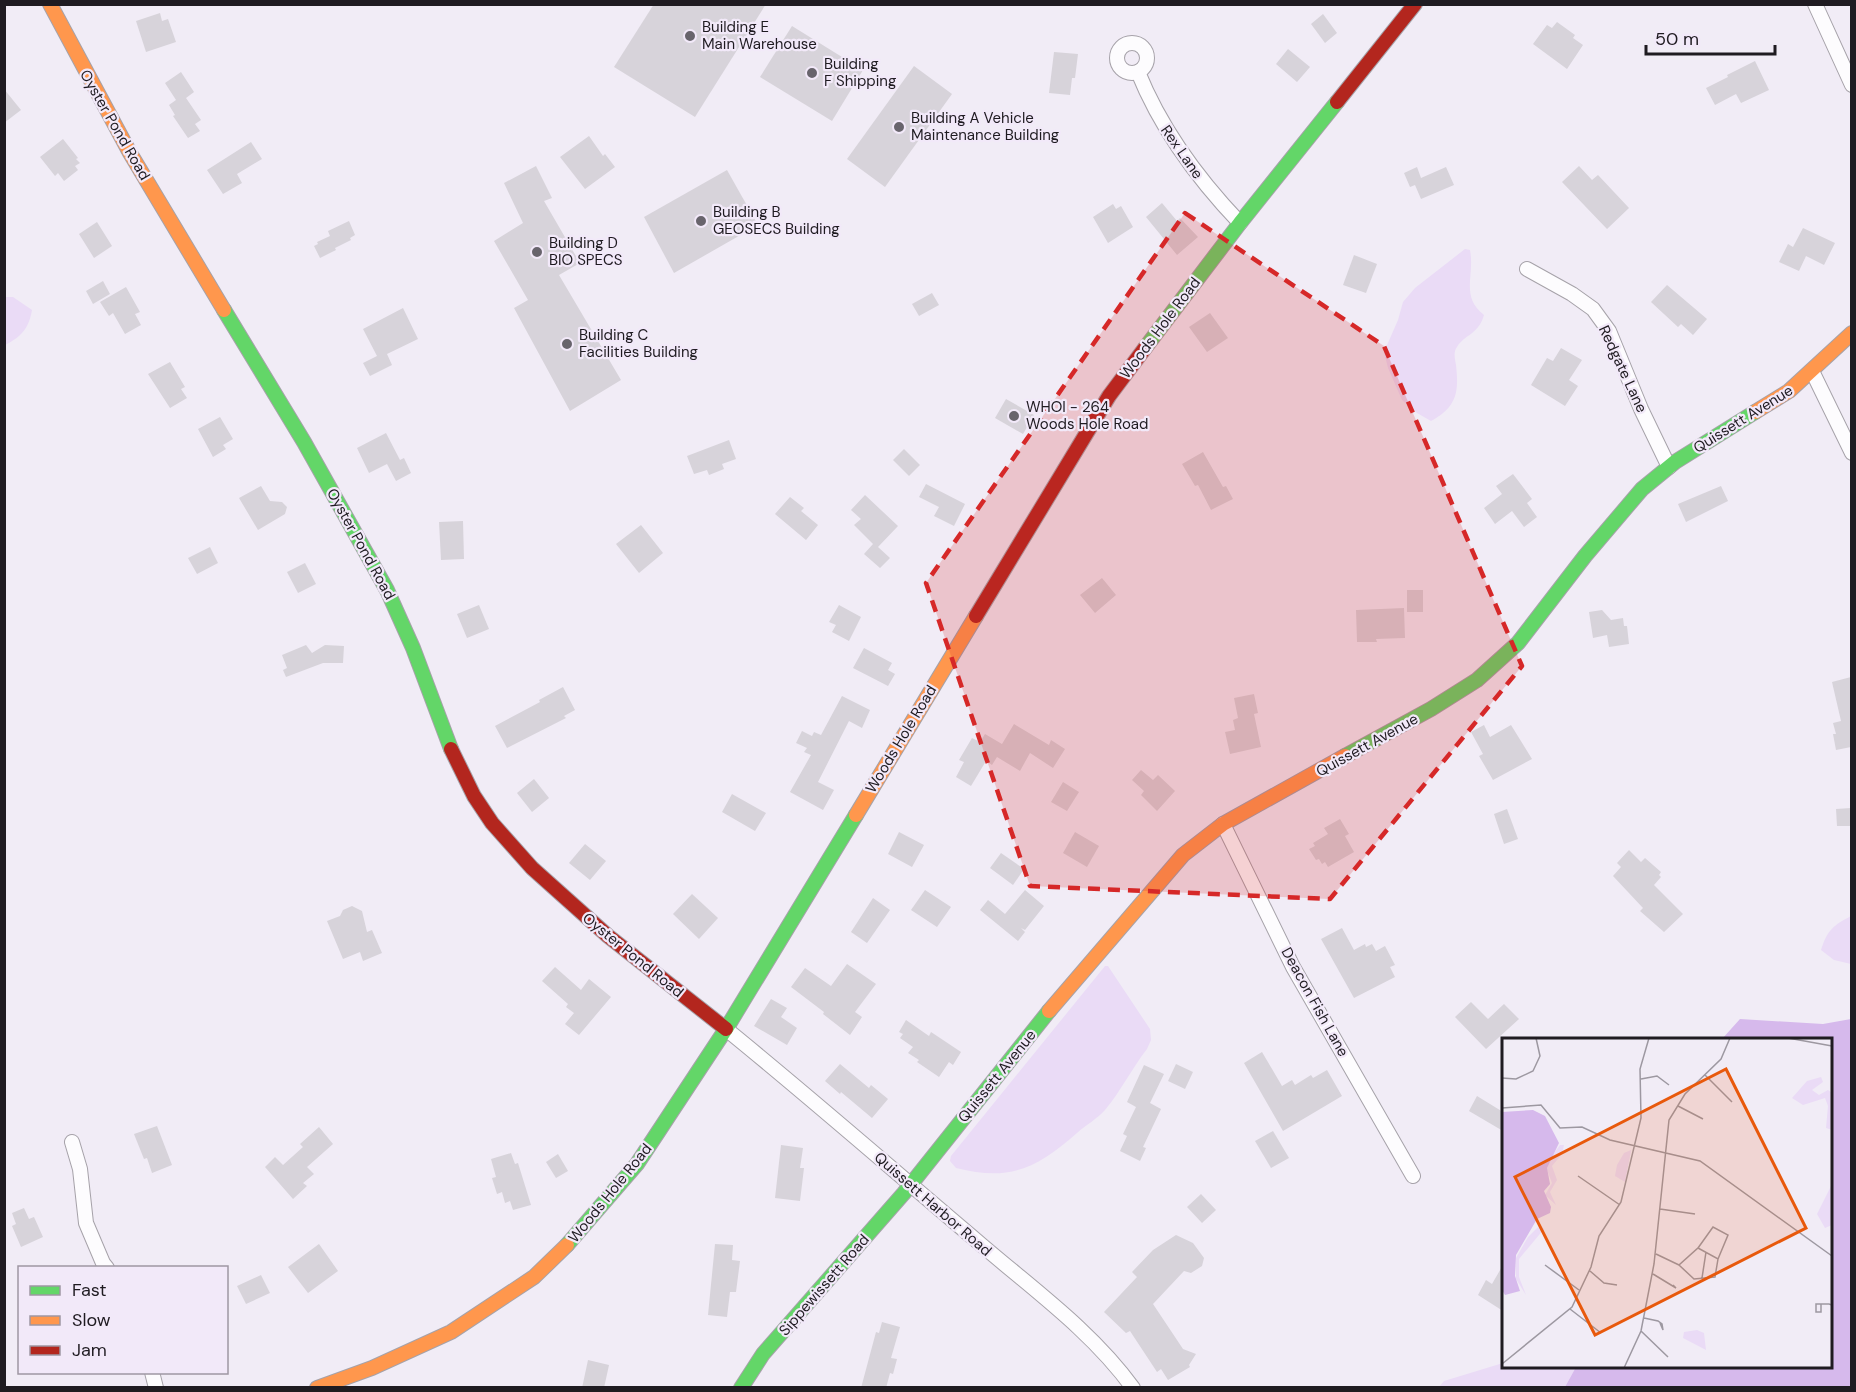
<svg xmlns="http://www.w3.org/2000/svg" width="1856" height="1392" font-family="'DM Sans',sans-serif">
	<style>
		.green { fill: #eadbf6 }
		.water { fill: #d6b9ec }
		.building { fill: #d7d3da }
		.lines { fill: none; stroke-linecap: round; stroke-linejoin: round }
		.street-casing { stroke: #a6a2a9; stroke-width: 16 }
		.fast-casing { stroke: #a6a2a9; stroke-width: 16 }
		.slow-casing { stroke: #a6a2a9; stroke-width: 16 }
		.jam-casing { stroke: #a6a2a9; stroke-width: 16 }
		.street { stroke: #fdfcfe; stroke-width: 14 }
		.fast { stroke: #63d668; stroke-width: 14 }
		.slow { stroke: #ff974d; stroke-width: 14 }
		.jam { stroke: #b3261e; stroke-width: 14 }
		.marked { fill: #d62828; fill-opacity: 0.2; stroke: #d62828; stroke-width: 4.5; stroke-dasharray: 12 8; stroke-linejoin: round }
		.poi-dot { fill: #68646c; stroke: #f2e9f9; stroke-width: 2 }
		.labels { text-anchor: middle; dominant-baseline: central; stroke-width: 4.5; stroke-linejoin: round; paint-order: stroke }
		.poi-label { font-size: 15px; fill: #1f1b21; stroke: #f2e9f9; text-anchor: start }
		.street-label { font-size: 15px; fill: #1f1b21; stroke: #f2e9f9 }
		.inset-road { fill: none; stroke: #9d98a1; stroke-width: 1.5 }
		.view { fill: #e8590c; fill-opacity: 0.15; stroke: #e8590c; stroke-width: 3 }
		.inset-edge { fill: none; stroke: #1f1b21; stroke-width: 3 }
	</style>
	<rect width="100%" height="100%" fill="#f1ecf6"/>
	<!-- green -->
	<g class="green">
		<path d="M1465,249l5,1c5,26 -10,46 14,65 -5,19 -20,20 -27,32 -4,5 -2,12 -1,18 3,27 1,42 -25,56l-14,-8 -15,-13 -14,-32 -4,-16 14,-32 5,-18 12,-14z"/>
		<path d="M5,297h8l19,13c-3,18 -11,27 -27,35z"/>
		<path d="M1851,916v48l-17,-4 -13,-10c6,-20 13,-25 30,-34z"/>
		<path d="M1105,966h3l42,63 1,11 -4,9c-15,19 -26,42 -42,61 -8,9 -19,15 -28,23 -40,35 -67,49 -121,35l-6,-7 1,-5z"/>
		<path d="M1503,1363l1,3 72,1 -11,20 -127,1 6,-7z"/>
	</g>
	<!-- water -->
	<path class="water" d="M1740,1019l83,5 28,-5v368h-286l11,-20 254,-1v-326l-108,-1z"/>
	<!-- building -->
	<g class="building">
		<path d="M654,4h112l-71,113 -81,-50z"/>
		<path d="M160,13l2,8 6,-2 8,23 -30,10 -10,-31z"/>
		<path d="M1323,14l14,19 -12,10 -14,-19z"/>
		<path d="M1557,22l18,13 -2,3 10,7 -16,24 -34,-25 14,-19 5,3z"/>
		<path d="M792,26l71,44 -31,51 -72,-44z"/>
		<path d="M1288,49l22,18 -13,15 -21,-18z"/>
		<path d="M1054,52l24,2 -3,24h-3l-2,17 -21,-2z"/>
		<path d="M1755,61l14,29 -28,13 -5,-9 -21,11 -9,-17 22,-11 -1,-2z"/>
		<path d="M914,66l38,28 -67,93 -38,-28z"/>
		<path d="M181,72l13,20 -8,6 15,22 -6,4 5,7 -12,7 -15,-22 2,-1 -6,-10 7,-5 -11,-17z"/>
		<path d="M4,89l17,21 -17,13z"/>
		<path d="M589,136l14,20 2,-2 10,13 -30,22 -25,-32z"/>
		<path d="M63,139l15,19 -2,1 4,4 -5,3 3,4 -14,11 -6,-8 -3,3 -15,-19z"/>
		<path d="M251,142l11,17 -25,15 5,9 -19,11 -16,-24z"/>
		<path d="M536,166l16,32 -8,3 36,62 -21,12 62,105 -51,31 -56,-103 14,-8 -34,-59 29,-18 -19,-40z"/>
		<path d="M1579,166l13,14 6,-5 31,33 -22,21 -45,-47z"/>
		<path d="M1417,167l4,11 25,-11 8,18 -33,14 -6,-14 -5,2 -6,-14z"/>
		<path d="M727,170l31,55 -84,48 -30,-56z"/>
		<path d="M1162,203l15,18 3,-3 18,19 -21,18 -31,-38z"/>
		<path d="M1113,204l3,5 5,-3 12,21 -25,16 -15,-26z"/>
		<path d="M349,221l6,14 -5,3 1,2 -16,8 1,2 -16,8 -6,-12 4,-2 -1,-2 13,-6 -2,-5z"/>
		<path d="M97,222l15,24 -18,12 -15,-24z"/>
		<path d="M1803,228l32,15 -11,22 -18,-9 -7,15 -20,-9 9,-18 5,3z"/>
		<path d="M1354,255l23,9 -11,29 -23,-8z"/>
		<path d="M103,281l7,13 -17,10 -7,-13z"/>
		<path d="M1667,285l40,34 -14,16 -12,-11 -3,3 -27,-25z"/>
		<path d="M126,287l14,25 -5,2 6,11 -16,9 -12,-21 -4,3 -9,-14z"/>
		<path d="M932,293l7,12 -20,11 -7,-12z"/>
		<path d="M403,308l15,31 -31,15 5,11 -22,11 -7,-13 14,-7 -14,-27z"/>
		<path d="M1210,313l18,25 -21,14 -18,-25z"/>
		<path d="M1561,348l21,12 -13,20 9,6 -13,20 -34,-21 16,-27 6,3z"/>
		<path d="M170,362l15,25 -4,2 6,9 -17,10 -22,-34z"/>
		<path d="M1006,399l28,16 -11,19 -28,-16z"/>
		<path d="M220,417l13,22 -10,6 3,4 -13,8 -15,-28z"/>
		<path d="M386,433l14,27 4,-2 7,15 -15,8 -9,-17 -18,9 -12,-25z"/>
		<path d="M729,440l7,19 -14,5 2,5 -15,6 -2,-5 -13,4 -7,-18z"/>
		<path d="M904,449l16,16 -11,11 -16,-16z"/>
		<path d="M1203,452l20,35 3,-1 7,13 -22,11 -13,-25 -3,1 -13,-22z"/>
		<path d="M1513,474l19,25 -5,4 10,14 -13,10 -12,-16 -17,13 -11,-16 18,-14 -6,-8z"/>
		<path d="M926,484l39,20 -11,22 -20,-10 5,-9 -20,-10z"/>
		<path d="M261,486l9,15 12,1 5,5 -2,7 -27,16 -19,-32z"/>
		<path d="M1721,486l7,15 -42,21 -8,-18z"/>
		<path d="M865,495l33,31 -20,21 12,11 -10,10 -16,-14 9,-10 -19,-19 7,-6 -10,-9z"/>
		<path d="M790,497l14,11 -3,3 17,14 -12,15 -31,-26z"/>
		<path d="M463,521l1,38 -23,1 -2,-38z"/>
		<path d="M641,525l22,28 -24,20 -23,-29z"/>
		<path d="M210,547l8,16 -21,11 -9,-16z"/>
		<path d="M305,563l11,21 -18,9 -11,-21z"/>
		<path d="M1102,578l14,17 -21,18 -15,-18z"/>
		<rect x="1407" y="590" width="16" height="22"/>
		<path d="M479,605l10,24 -22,9 -10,-24z"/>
		<path d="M839,605l22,12 -12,24 -17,-9 4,-7 -7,-3z"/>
		<path d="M1404,608l1,30 -29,1 1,3h-20l-1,-32z"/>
		<path d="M1602,610l9,10 12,-2 1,8h3l2,18 -20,3 -2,-12 -14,3 -4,-26z"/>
		<path d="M306,645l6,8 13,-8 19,1 -1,17h-20l-37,14 -3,-7 4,-2 -5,-13z"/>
		<path d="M864,648l28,15 -4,7 7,4 -7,12 -35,-18z"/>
		<path d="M1851,677v70l-15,3 -3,-16h3l-3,-11 8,-2 -9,-39z"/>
		<path d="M563,687l12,23 -11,6 2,2 -59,30 -12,-22 45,-24 -1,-2z"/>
		<path d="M1254,694l4,19 -4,1 7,33 -31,7 -5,-22 10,-2 -2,-10 5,-2 -4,-20z"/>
		<path d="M842,696l28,14 -8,18 -13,-7 -31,61 16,8 -11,20 -33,-18 21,-37 -7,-3 3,-4 -11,-5 6,-12 10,5 2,-4 7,3z"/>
		<path d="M1014,724l35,21 2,-5 14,9 -12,19 -23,-15 -10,18 -23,-14 -5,8 -6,-4 -15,25 -15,-9 8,-15 -5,-2 13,-22 8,4 5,-8 17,10z"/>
		<path d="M1484,725l6,12 21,-12 21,34 -39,21 -14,-24 4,-2 -12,-22z"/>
		<path d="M1141,770l12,10 5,-5 17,16 -18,20 -16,-16 3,-4 -12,-11z"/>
		<path d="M534,779l15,19 -17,14 -15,-19z"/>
		<path d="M1063,782l16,10 -12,19 -16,-9z"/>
		<path d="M732,794l34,19 -11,18 -33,-19z"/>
		<path d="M1851,808v18h-14l-1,-17z"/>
		<path d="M1507,809l11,30 -14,5 -10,-30z"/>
		<path d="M1340,819l9,15 -4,2 9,16 -26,15 -3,-5 -3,2 -3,-5 -3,1 -7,-11 6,-3 -2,-3 15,-9 -4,-6z"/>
		<path d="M899,832l25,13 -12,22 -24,-13z"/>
		<path d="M1075,832l24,14 -12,21 -24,-14z"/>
		<path d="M585,844l21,17 -16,19 -21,-17z"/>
		<path d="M1629,850l12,12 4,-4 16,14 -2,3 2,2 -7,8 29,29 -19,18 -24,-21 3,-3 -30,-32 8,-9 -4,-4z"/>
		<path d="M1001,853l23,16 -11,16 -23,-17z"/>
		<path d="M925,890l26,17 -14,20 -26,-17z"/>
		<path d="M1025,890l19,16 -19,24 -4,-2 4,4 -7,9 -38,-31 8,-10 17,14z"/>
		<path d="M692,894l26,24 -19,21 -26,-25z"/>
		<path d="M873,898l17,12 -23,33 -16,-11z"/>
		<path d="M352,906l10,5 5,21 5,-2 10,23 -19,8 -3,-9 -17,7 -16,-38 13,-5 3,-6z"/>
		<path d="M1342,928l12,22 11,-6 1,3 6,-3 4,7 9,-5 10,19 -5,2 5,10 -41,21 -33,-59z"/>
		<path d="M847,964l29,20 -21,28 7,5 -12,18 -27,-21 1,-2 -33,-25 14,-19 26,18z"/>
		<path d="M555,967l26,23 8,-11 22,18 -32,38 -14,-11 9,-11 -8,-6 2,-3 -26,-23z"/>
		<path d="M771,999l16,9 -6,9 16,11 -10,17 -33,-19z"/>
		<path d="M1471,1002l17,17 16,-15 15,15 -33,30 -31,-32z"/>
		<path d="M906,1020l23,16 2,-4 30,20 -8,13 -4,-3 -10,15 -22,-15 2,-2 -11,-7 5,-6 -13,-9 3,-4 -4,-2z"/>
		<path d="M1262,1052l20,34 10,-6 3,5 16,-10 2,3 14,-8 15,26 -59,35 -39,-68z"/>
		<path d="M840,1064l29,24 2,-3 17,14 -16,19 -31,-26 -1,2 -15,-13z"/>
		<path d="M1176,1064l17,8 -8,17 -17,-8z"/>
		<path d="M1144,1065l20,9 -14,29 11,6 -18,38 3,1 -6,13 -20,-10 7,-15 -4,-2 13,-27 -9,-5z"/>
		<path d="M1477,1096l26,16v19l-34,-20z"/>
		<path d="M157,1126l15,39 -20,8 -5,-15 -3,1 -10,-25z"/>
		<path d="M319,1127l14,17 -26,23 7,7 -11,9 4,3 -14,13 -28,-32 10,-10 8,8 20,-18 -3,-3z"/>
		<path d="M1273,1131l16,27 -18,10 -16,-27z"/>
		<path d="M781,1145l22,3 -3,20h4l-4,33 -25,-3z"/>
		<path d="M511,1153l4,11 3,-1 13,42 -18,5 -3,-9 -5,2 -3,-11 -5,2 -5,-16 4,-1 -5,-18z"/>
		<path d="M558,1154l10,17 -12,7 -10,-16z"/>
		<path d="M1201,1194l15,16 -14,13 -15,-16z"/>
		<path d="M24,1208l5,11 5,-2 9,20 -22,10 -9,-21 4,-2 -4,-11z"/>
		<path d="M1176,1235l17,8 11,15 -2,8 -11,7 -7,-2 -31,33 30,45 13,5 -7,11 1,2 -22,13 -7,-11 -4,3 -27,-41 -4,2 -22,-21 33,-35 -5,-5 21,-22z"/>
		<path d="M319,1244l19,27 -30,22 -20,-26z"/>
		<path d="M715,1244l18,1 -1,15 8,1 -4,31h-6l-3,25 -19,-2z"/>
		<path d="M1503,1265v46l-25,-16 8,-15 6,4z"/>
		<path d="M261,1275l9,18 -24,11 -9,-18z"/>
		<path d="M882,1322l18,5 -9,31 6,1 -4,15 -3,-1 -4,15h-25l15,-56 3,1z"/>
		<path d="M588,1360l21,5 -5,23h-22z"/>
	</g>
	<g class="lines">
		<!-- street casing -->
		<g class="street-casing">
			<g id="street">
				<path d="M1815,4l37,81"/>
				<circle cx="1132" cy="58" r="15"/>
				<path d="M1138,72c23,57 59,106 102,151"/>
				<path d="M1527,269l45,25 21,15 16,22 32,78 28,58"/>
				<path d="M1812,371l40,82"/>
				<path d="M1223,824l70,143 120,209"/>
				<path d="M726,1029c85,69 167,141 251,212 53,46 114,89 156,147"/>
				<path d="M72,1142l8,27 6,54 17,40 4,5"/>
				<path d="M152,1372l4,16"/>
			</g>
		</g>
		<!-- fast casing -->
		<g class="fast-casing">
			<g id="fast">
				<path d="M224,310l80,132 83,148 26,58 38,101"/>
				<path d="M1145,348l95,-125 97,-121"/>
				<path d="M1345,756l86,-47 46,-29 41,-37 67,-87 57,-67 33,-27 80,-50"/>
				<path d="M567,1245l70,-81 89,-135 130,-214"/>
				<path d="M741,1388l22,-34 141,-161 145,-182"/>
			</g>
		</g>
		<!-- slow casing -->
		<g class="slow-casing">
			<g id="slow">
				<path d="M50,4l80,149 94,157"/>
				<path d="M1755,412l34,-21 63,-58"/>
				<path d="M856,815l120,-199"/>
				<path d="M1049,1011l134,-156 40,-31 122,-68"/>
				<path d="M317,1388l55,-20 79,-36 83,-55 33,-32"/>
			</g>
		</g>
		<!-- jam casing -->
		<g class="jam-casing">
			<g id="jam">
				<path d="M1337,102l78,-98"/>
				<path d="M976,616l133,-220 36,-48"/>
				<path d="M451,749l23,47 18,27 40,45 76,68 118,93"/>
			</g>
		</g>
		<!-- street -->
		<use href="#street" class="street"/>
		<!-- fast -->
		<use href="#fast" class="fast"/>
		<!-- slow -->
		<use href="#slow" class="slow"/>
		<!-- jam -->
		<use href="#jam" class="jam"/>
	</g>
	<!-- marked area -->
	<path class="marked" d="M1185,213l199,133 138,320 -192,233 -300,-13 -104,-303z"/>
	<!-- markers -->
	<g class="poi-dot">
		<circle cx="690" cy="36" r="6"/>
		<circle cx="812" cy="73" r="6"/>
		<circle cx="899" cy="127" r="6"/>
		<circle cx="701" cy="221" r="6"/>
		<circle cx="537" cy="252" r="6"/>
		<circle cx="567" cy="344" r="6"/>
		<circle cx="1014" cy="416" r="6"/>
	</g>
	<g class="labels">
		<!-- poi labels -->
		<g class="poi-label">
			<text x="702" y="27">Building E<tspan x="702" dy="17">Main Warehouse</tspan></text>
			<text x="824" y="64">Building<tspan x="824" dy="17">F Shipping</tspan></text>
			<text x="911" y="118">Building A Vehicle<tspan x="911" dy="17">Maintenance Building</tspan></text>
			<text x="713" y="212">Building B<tspan x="713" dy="17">GEOSECS Building</tspan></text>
			<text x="549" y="243">Building D<tspan x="549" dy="17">BIO SPECS</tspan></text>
			<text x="579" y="335">Building C<tspan x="579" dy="17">Facilities Building</tspan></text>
			<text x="1026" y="407">WHOI - 264<tspan x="1026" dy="17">Woods Hole Road</tspan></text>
		</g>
		<!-- street labels -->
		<g class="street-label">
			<text transform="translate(115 125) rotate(60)">Oyster Pond Road</text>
			<text transform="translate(1182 152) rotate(55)">Rex Lane</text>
			<text transform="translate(1160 328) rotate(-53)">Woods Hole Road</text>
			<text transform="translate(1623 369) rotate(65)">Redgate Lane</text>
			<text transform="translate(1743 419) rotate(-32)">Quissett Avenue</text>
			<text transform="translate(361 544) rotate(61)">Oyster Pond Road</text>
			<text transform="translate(901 739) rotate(-59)">Woods Hole Road</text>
			<text transform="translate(1367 745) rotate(-29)">Quissett Avenue</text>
			<text transform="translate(633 955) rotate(39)">Oyster Pond Road</text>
			<text transform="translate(1315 1002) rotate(61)">Deacon Fish Lane</text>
			<text transform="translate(997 1076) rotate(-51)">Quissett Avenue</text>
			<text transform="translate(610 1193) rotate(-51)">Woods Hole Road</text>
			<text transform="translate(933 1204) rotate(41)">Quissett Harbor Road</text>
			<text transform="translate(824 1285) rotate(-49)">Sippewissett Road</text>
		</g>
	</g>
	<!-- overview -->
	<g transform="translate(1502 1038)">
		<rect width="330" height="330" fill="#f1ecf6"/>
		<path d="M319,39l2,5 -11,8 7,5 9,-5 4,3v37l-6,-2 2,-22 -3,-8 -22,7 -11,-7 15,-17zM58,107h4l-2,9 -10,12 5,14 -7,12 6,13 -11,-10 7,-12 -5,-13 1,-9zM129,112v1l-6,31 -10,-6 2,-11 7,-12zM330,146v41l-7,3 -8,-14zM38,187l4,4 -25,30v18l7,18 -10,-16v-21l12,-21zM195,292l7,3 2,17 -23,-12 1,-6z" fill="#eadbf6"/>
		<path d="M31,72l12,6 14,27 -12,25 3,16 -6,7 7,16 -1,6 -13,6 -21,36 -1,21 5,15 -15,4 -3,-5v-178z" fill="#d6b9ec"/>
		<path class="inset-road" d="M286,0l44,8M203,37l27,27M0,40l14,1 17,-8 7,-15 -4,-18M139,41l16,-3 12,9M176,68l25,13M0,70l39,-3 19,23 22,-1 28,13 90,21 132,95M76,138l42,29M158,171l35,5M196,210l15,-21 15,8 -10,24 -20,-11 -19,17 15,14 21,-2 3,-18M154,216l23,11M43,227l34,25M88,233l14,12 13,2M151,236l23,14 -3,-3M200,240l4,-26M319,266v8h-5v-8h13l3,1M68,271l31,24M142,280l14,3 4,3 1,6 -3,-7M139,293l27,26M0,326l70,-57 19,-40 8,-31 22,-34 20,-84 -1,-49 9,-31M122,330l17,-37 13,-67 15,-144 16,-26 36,-35 9,-21"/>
		<path class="view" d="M224,31l80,159 -211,107 -80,-158z"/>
		<rect width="330" height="330" class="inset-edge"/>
	</g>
	<!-- border -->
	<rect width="1856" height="1392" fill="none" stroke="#1f1b21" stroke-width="12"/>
	<!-- legend -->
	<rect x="18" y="1266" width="210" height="108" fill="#f2e9f9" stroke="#9e97a3" stroke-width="1.5"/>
	<rect x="30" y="1286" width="30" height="9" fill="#63d668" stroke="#9e97a3" stroke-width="1.5"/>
	<text x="72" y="1296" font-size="18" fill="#1f1b21">Fast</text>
	<rect x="30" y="1316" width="30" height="9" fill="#ff974d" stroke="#9e97a3" stroke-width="1.5"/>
	<text x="72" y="1326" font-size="18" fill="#1f1b21">Slow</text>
	<rect x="30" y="1346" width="30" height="9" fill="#b3261e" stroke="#9e97a3" stroke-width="1.5"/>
	<text x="72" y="1356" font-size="18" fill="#1f1b21">Jam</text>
	<!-- scale -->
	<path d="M1646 45v9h129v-9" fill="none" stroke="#1f1b21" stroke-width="3"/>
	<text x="1655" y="45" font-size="18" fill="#1f1b21" stroke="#f2e9f9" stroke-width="4.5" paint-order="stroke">50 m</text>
</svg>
